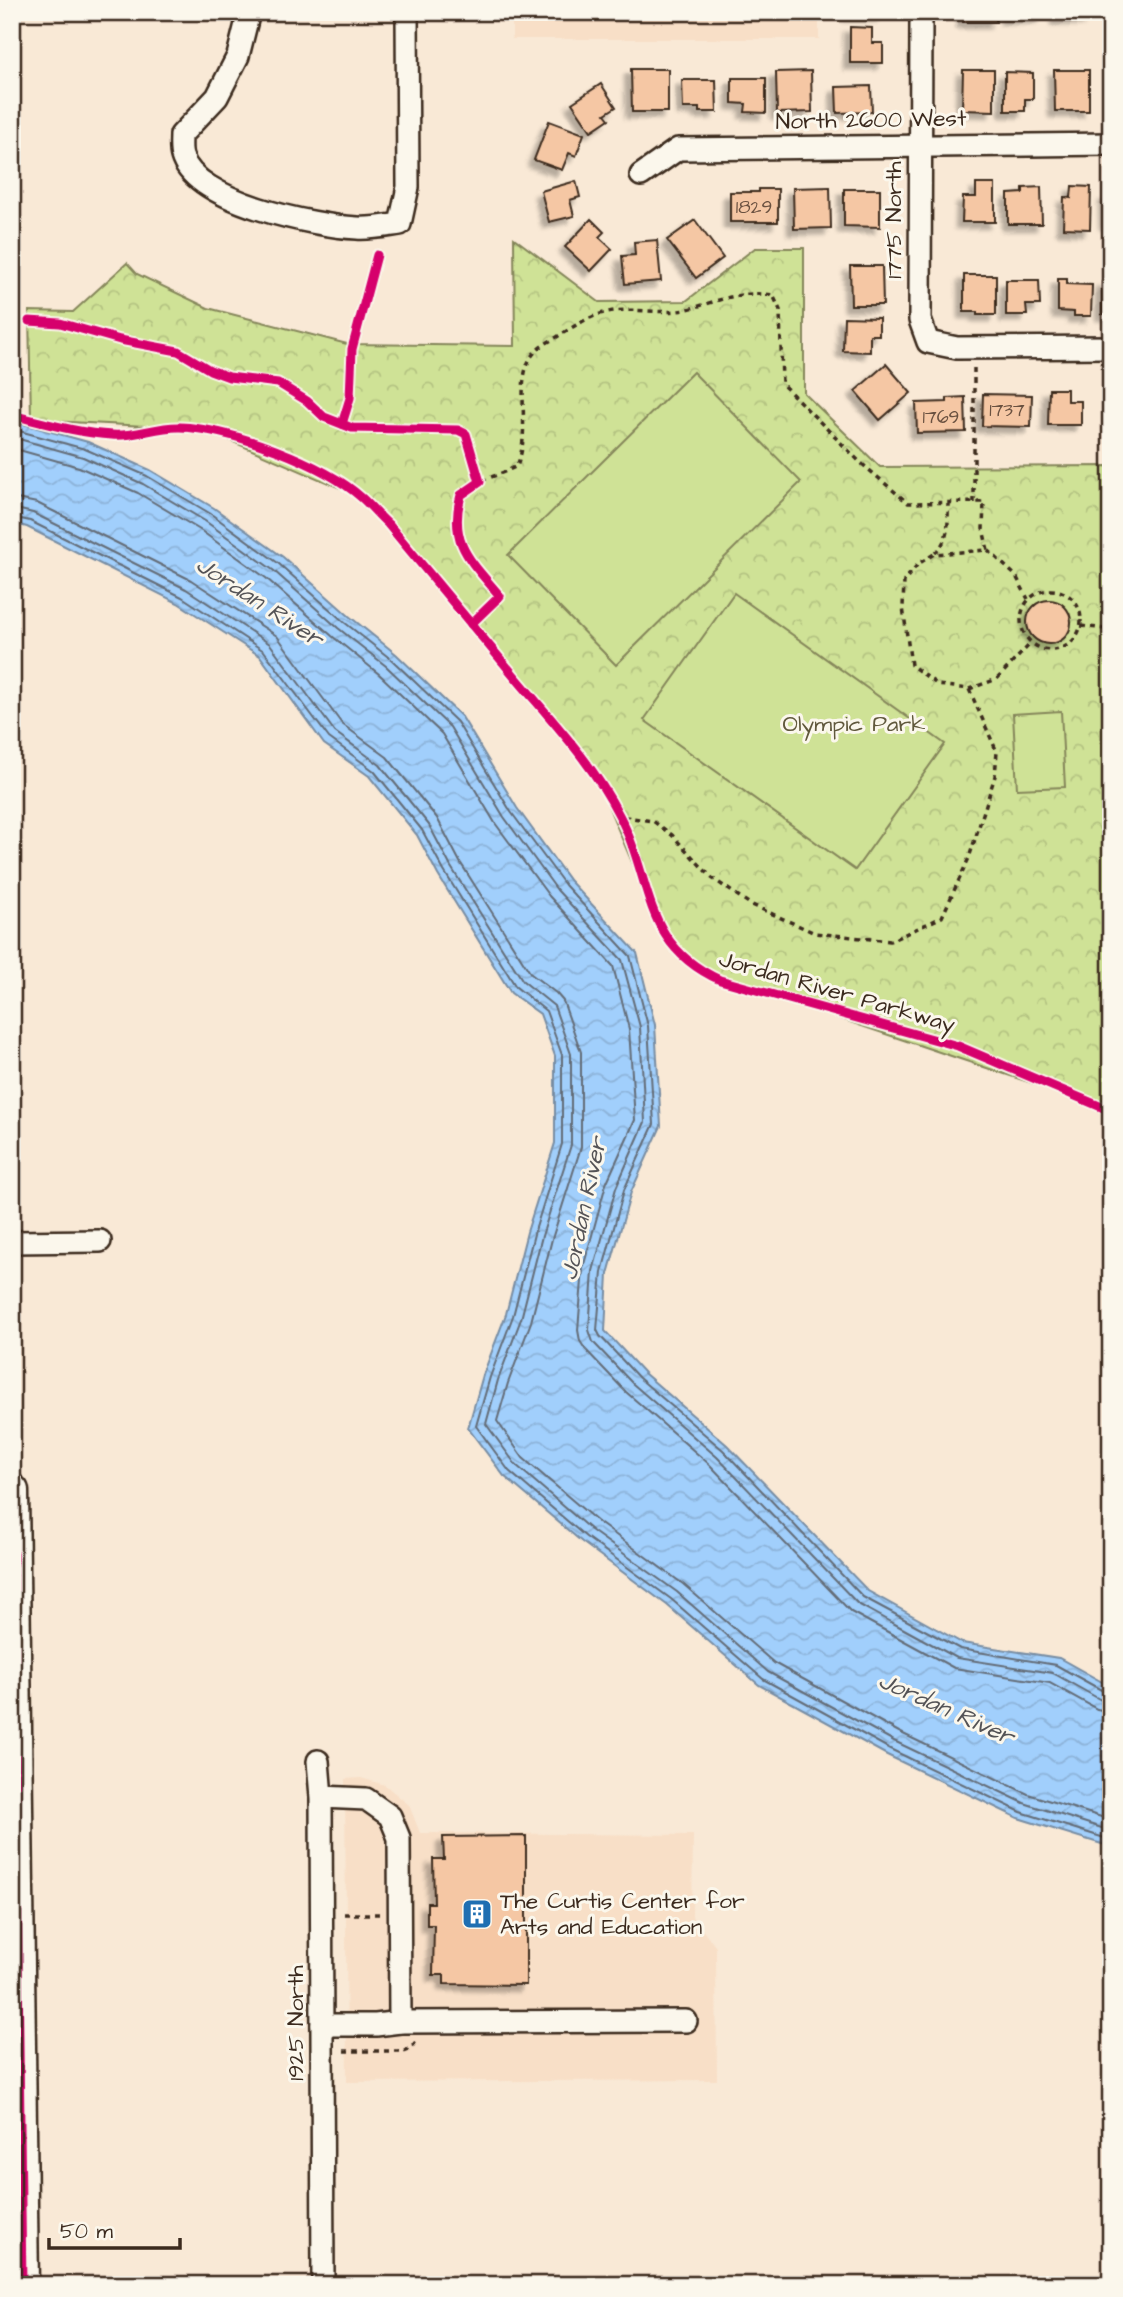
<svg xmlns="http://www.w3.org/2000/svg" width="1123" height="2297" font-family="'Architects Daughter',sans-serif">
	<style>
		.built { fill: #f8dfc7 }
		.forest { fill: url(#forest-crowns); stroke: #85865a; stroke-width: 2 }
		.pitch { fill: #cfe296; stroke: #85865a; stroke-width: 2 }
		.water { fill: url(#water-waves); stroke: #788da3; stroke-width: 2 }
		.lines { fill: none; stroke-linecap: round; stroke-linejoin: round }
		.shore { stroke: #646c77; stroke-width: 2 }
		.building { fill: #f5c7a4; stroke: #3b2a1e; stroke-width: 2; filter: url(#shadow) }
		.minor-casing { stroke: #3b2a1e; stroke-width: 26 }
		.highway-casing { stroke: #3b2a1e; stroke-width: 37 }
		.path { stroke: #3b2a1e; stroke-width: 3.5; stroke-dasharray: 5 5; stroke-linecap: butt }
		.minor { stroke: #fbf7ec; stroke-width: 21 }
		.highway { stroke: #fbf7ec; stroke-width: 32 }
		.cycleway-casing { stroke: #fbf7ec; stroke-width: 13 }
		.cycleway { stroke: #d6006c; stroke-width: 9 }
		.labels { text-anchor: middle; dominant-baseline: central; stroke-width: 6; stroke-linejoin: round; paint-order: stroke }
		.number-label { font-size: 19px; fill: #6a5140 }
		.street-label { font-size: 23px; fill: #3b2a1e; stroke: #fbf7ec }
		.park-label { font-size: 23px; fill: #60583c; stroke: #fbf7ec }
		.poi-label { font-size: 23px; fill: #3b2a1e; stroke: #fbf7ec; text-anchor: start }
		.water-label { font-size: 24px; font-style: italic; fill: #545356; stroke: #fbf7ec }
	</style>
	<defs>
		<pattern id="forest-crowns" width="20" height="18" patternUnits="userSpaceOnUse" patternTransform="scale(1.75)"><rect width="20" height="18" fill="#cfe296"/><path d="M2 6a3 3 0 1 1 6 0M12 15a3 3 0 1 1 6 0" fill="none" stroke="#b3c281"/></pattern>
		<pattern id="water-waves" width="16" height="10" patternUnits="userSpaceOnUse" patternTransform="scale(1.75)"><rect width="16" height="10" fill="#a1cffc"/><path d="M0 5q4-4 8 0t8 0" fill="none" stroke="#8cb2d8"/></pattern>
		<filter id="shadow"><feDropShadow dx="-6" dy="6" stdDeviation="2" flood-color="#0004"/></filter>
	</defs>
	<rect width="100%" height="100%" fill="#f9e9d6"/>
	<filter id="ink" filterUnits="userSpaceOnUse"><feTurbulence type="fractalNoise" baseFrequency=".0143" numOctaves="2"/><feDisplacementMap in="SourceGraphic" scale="14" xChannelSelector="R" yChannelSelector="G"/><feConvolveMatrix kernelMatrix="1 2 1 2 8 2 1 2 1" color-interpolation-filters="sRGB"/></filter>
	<g filter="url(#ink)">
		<!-- built -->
		<g class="built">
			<rect x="512" y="12" width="307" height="27"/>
			<path d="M361,1778l24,7 24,20 11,28 273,2 -1,82 24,30 1,133 -370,2 -2,-303z"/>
		</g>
		<!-- forest -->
		<path class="forest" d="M514,238l85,64 87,-1 69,-53h49v145l76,74 231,-1v619l-11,21 -399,-134 -44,-51 -62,-146 -234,-278 -158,-68 -172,-9 -2,-109 44,1 54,-49 10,11 71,34 139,36 168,2z"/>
		<!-- pitch -->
		<g class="pitch">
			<path d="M693,372l108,110 -185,183 -108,-110z"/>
			<path d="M734,593l211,151 -90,126 -211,-150z"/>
			<path d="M1061,711l4,76 -48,2 -4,-75z"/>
		</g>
		<!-- water -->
		<path class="water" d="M12,421l76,21 62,28 64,38 69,49 66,59 47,38 66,63 55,91 53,73 67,72 18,72 6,101 -30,66 -23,82 -3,57 39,42 83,72 141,146 94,52 97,15 52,29v160l-93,-29 -131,-63 -128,-70 -92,-80 -85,-63 -78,-66 -36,-48 15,-53 23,-61 21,-82 28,-89v-87l-15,-42 -29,-21 -73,-118 -21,-40 -48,-59 -45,-32 -64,-88 -82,-53 -151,-76 -15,-4z"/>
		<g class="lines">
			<!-- shore -->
			<g class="shore">
				<path d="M12,429l73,20 62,27 64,38 67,49 66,59 48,38 65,62 54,90 54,73 65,71 18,70 6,98 -30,66 -22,82 -5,58 3,6 39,42 84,72 140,147 97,52 96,16 49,27 6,1"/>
				<path d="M12,437l71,20 60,27 62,37 68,49 65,58 48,38 64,61 54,90 53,73 65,70 18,67 5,95 -29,66 -23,83 -4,59 4,12 40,42 84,73 141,147 99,54 96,15 48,27 10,2"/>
				<path d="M12,448l67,19 59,26 62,37 66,48 66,58 47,38 63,60 53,89 54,73 64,70 16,63 6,91 -29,64 -23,84 -5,62 2,11 5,8 41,43 83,72 142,148 103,56 96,15 47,26 14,3"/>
				<path d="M12,498l25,5 154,77 86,56 65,88 45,33 50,61 23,44 71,112 25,19 7,8 18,51v95l-29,92 -21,83 -23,61 -11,38 26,37 75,64 85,62 91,79 125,69 129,62 83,26"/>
				<path d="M12,508l21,5 153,76 84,55 65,88 45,33 49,60 22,42 72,114 31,25 17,48v91l-29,91 -21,83 -23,61 -12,44 30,41 75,65 86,62 91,80 126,69 130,62 87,28"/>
				<path d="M12,517l18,4 152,76 82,54 65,87 45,33 48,59 22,41 72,116 30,24 16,44v89l-28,90 -21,82 -23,61 -14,49 33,45 77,66 85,62 92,80 127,70 131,63 90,28"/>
			</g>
		</g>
		<!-- building -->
		<g class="building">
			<rect x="848" y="12" width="35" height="3"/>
			<rect x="963" y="12" width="33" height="10"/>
			<path d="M1007,12h35v5l-35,1z"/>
			<path d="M1057,12h31l1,6 -32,1z"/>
			<path d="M850,27l22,1v15h11v20h-33z"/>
			<path d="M631,69h37v43h-36z"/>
			<path d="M963,70h31v41l-32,-1z"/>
			<path d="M1054,70h35v41h-34z"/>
			<path d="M811,71l1,41 -35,1 -1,-41z"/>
			<path d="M1005,72l28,1v26h-8v12h-20z"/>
			<path d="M732,78h34v35l-21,-1 1,-8 -14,-1z"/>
			<path d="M682,80h34l1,32h-18v-4h-16z"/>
			<path d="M601,84l15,23 -11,7 4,5 -18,12 -19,-28z"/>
			<path d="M871,86l1,26 -35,1 -1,-26z"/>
			<path d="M549,121l35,13 -8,22 -7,-3 -7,17 -28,-10z"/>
			<path d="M576,181l4,16 -10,3 4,16 -25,6 -8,-31z"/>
			<path d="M976,184h19v38h-33l1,-25h13z"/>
			<path d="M1072,186l19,1 -1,42 -27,-1 1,-31 7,1z"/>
			<path d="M830,187l1,41 -37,1 -1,-41z"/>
			<path d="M1041,187l1,37h-34v-30l15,-1v-5z"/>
			<path d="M759,189h19v33h-48v-30h29z"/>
			<path d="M844,189h36v38l-36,-1z"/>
			<path d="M1105,196h6v27h-5z"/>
			<path d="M591,219l13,13 -5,5 13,12 -21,22 -26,-24z"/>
			<path d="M695,220l28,38 -27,20 -29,-38z"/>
			<path d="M657,240l4,41 -36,3 -3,-28 13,-1 -1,-13z"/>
			<path d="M850,266h32l1,39h-32z"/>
			<path d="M964,275h32v40h-19v-3h-13z"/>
			<path d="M1058,279h9v5l25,1 -1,31h-17v-4l-16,-1z"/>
			<path d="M1006,280h33l1,25h-14l1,10h-21z"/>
			<rect x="1102" y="282" width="9" height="32"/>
			<path d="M844,317l35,1v17h-9v17l-27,-1z"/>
			<path d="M886,364l25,29 -31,27 -25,-29z"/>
			<path d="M1049,389h18v12h14v24h-33z"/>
			<path d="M983,394l49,1 -1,32 -49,-1z"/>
			<path d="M965,397l1,35 -49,1 -1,-30 31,-1v-4z"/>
			<circle cx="1049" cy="622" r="22"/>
			<path d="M526,1836v149l-82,-1v-9h-11l1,-50h-7v-22h7l-1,-44h11l-1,-22z"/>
		</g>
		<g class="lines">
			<!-- minor casing -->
			<g class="minor-casing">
				<g id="minor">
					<path d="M249,12l-11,44 -21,41 -36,38c0,6 -1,15 1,21 13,46 133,70 175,72 14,1 29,-2 43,-4l8,-37 -1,-175"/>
					<path d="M921,12l-1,308 8,22 29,6 154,-1"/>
					<path d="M641,175l37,-26 433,-5"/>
					<path d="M12,1242l88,-1"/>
					<path d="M318,1761l3,36 2,488"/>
					<path d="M321,1797l45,2 24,17 9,22 1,184"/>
					<path d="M322,2025h54l24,-3 286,-1"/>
				</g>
			</g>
			<!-- highway casing -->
			<g class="highway-casing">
				<path id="highway" d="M12,1491l10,794"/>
			</g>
			<!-- path -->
			<g class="path">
				<path d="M974,503v-138"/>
				<path d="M988,550l28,26 12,23"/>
				<path d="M935,553c15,-14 13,-30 13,-49"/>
				<circle cx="1051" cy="620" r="30"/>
				<path d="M471,624l29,-28c-20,-25 -47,-50 -43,-84 1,-9 3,-18 11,-23 14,-10 34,-15 49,-23 15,-36 -3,-82 14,-109 6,-9 17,-15 26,-20 14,-9 31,-20 47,-24 25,-7 55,2 80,-3 34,-8 53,-20 89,-15l7,15 2,74 79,79 47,40 76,-1 -1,27 5,21 -54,4 -16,10 -14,17 -1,26 8,58 27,20 31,4 28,63 -2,24 -26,82 -27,59 -52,24 -75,-8 -65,-29 -38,-26 -40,-43 -19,-14 -33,-5"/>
				<path d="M1081,626l24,3 6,4"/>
				<path d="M969,689l28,-10 34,-36"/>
				<path d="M344,1914h36"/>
				<path d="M344,2051h60l7,-3 6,-8"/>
			</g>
			<!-- minor -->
			<use href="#minor" class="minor"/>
			<!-- highway -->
			<use href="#highway" class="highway"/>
			<!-- cycleway casing -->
			<g class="cycleway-casing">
				<g id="cycleway">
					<path d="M29,321l31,2 60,17 58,11 32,19 19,7 49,6 29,18 17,16 28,11 106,2 8,4 14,48 -19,13c-13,49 10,66 39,101l-29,28"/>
					<path d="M12,415c33,8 66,18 100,20 23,2 45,-9 68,-8 52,2 143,36 182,71 9,8 17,18 26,26 43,52 86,104 129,155 37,44 76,85 102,136 35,66 21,129 101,165l238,66 153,65"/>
					<path d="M342,424l8,-26 2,-49 25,-94"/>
					<path d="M12,1491l10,794"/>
				</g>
			</g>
			<!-- cycleway -->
			<use href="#cycleway" class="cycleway"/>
		</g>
	</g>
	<!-- icons -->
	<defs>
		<g id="building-square" transform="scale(1.575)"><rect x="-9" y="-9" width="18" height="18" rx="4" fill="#1f6fb2" stroke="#fbf7ec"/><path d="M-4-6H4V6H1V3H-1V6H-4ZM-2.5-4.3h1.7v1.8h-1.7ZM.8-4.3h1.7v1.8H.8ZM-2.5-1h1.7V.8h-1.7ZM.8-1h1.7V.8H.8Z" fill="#fff"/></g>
	</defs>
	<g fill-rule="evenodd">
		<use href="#building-square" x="477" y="1914"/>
	</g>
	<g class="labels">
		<!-- number labels -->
		<g class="number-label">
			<text x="754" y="207">1829</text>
			<text x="1007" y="410">1737</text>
			<text x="941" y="417">1769</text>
		</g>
		<!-- street labels -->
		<g class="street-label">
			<text transform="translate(871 120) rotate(-1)">North 2600 West</text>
			<text transform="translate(894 220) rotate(-90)">1775 North</text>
			<text transform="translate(837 992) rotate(16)">Jordan River Parkway</text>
			<text transform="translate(296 2023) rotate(-90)">1925 North</text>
		</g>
		<!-- park labels -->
		<g class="park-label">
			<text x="854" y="724">Olympic Park</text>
		</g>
		<!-- poi labels -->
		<g class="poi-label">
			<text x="500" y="1901">The Curtis Center for<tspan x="500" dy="26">Arts and Education</tspan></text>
		</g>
		<!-- water labels -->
		<g class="water-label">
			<text transform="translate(259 602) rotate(33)">Jordan River</text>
			<text transform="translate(584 1209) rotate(-78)">Jordan River</text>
			<text transform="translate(946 1709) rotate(24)">Jordan River</text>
		</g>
	</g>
	<!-- margin -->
	<rect width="1123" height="2297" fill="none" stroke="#fbf7ec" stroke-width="42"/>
	<rect x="21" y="21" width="1081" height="2255" fill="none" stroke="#3b2a1e" stroke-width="2.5" filter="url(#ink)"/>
	<!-- scale -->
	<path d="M49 2238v10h131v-10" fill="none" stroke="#3b2a1e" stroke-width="3.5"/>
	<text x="60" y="2238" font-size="21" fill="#3b2a1e" stroke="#fbf7ec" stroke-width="5" paint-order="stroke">50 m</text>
</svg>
